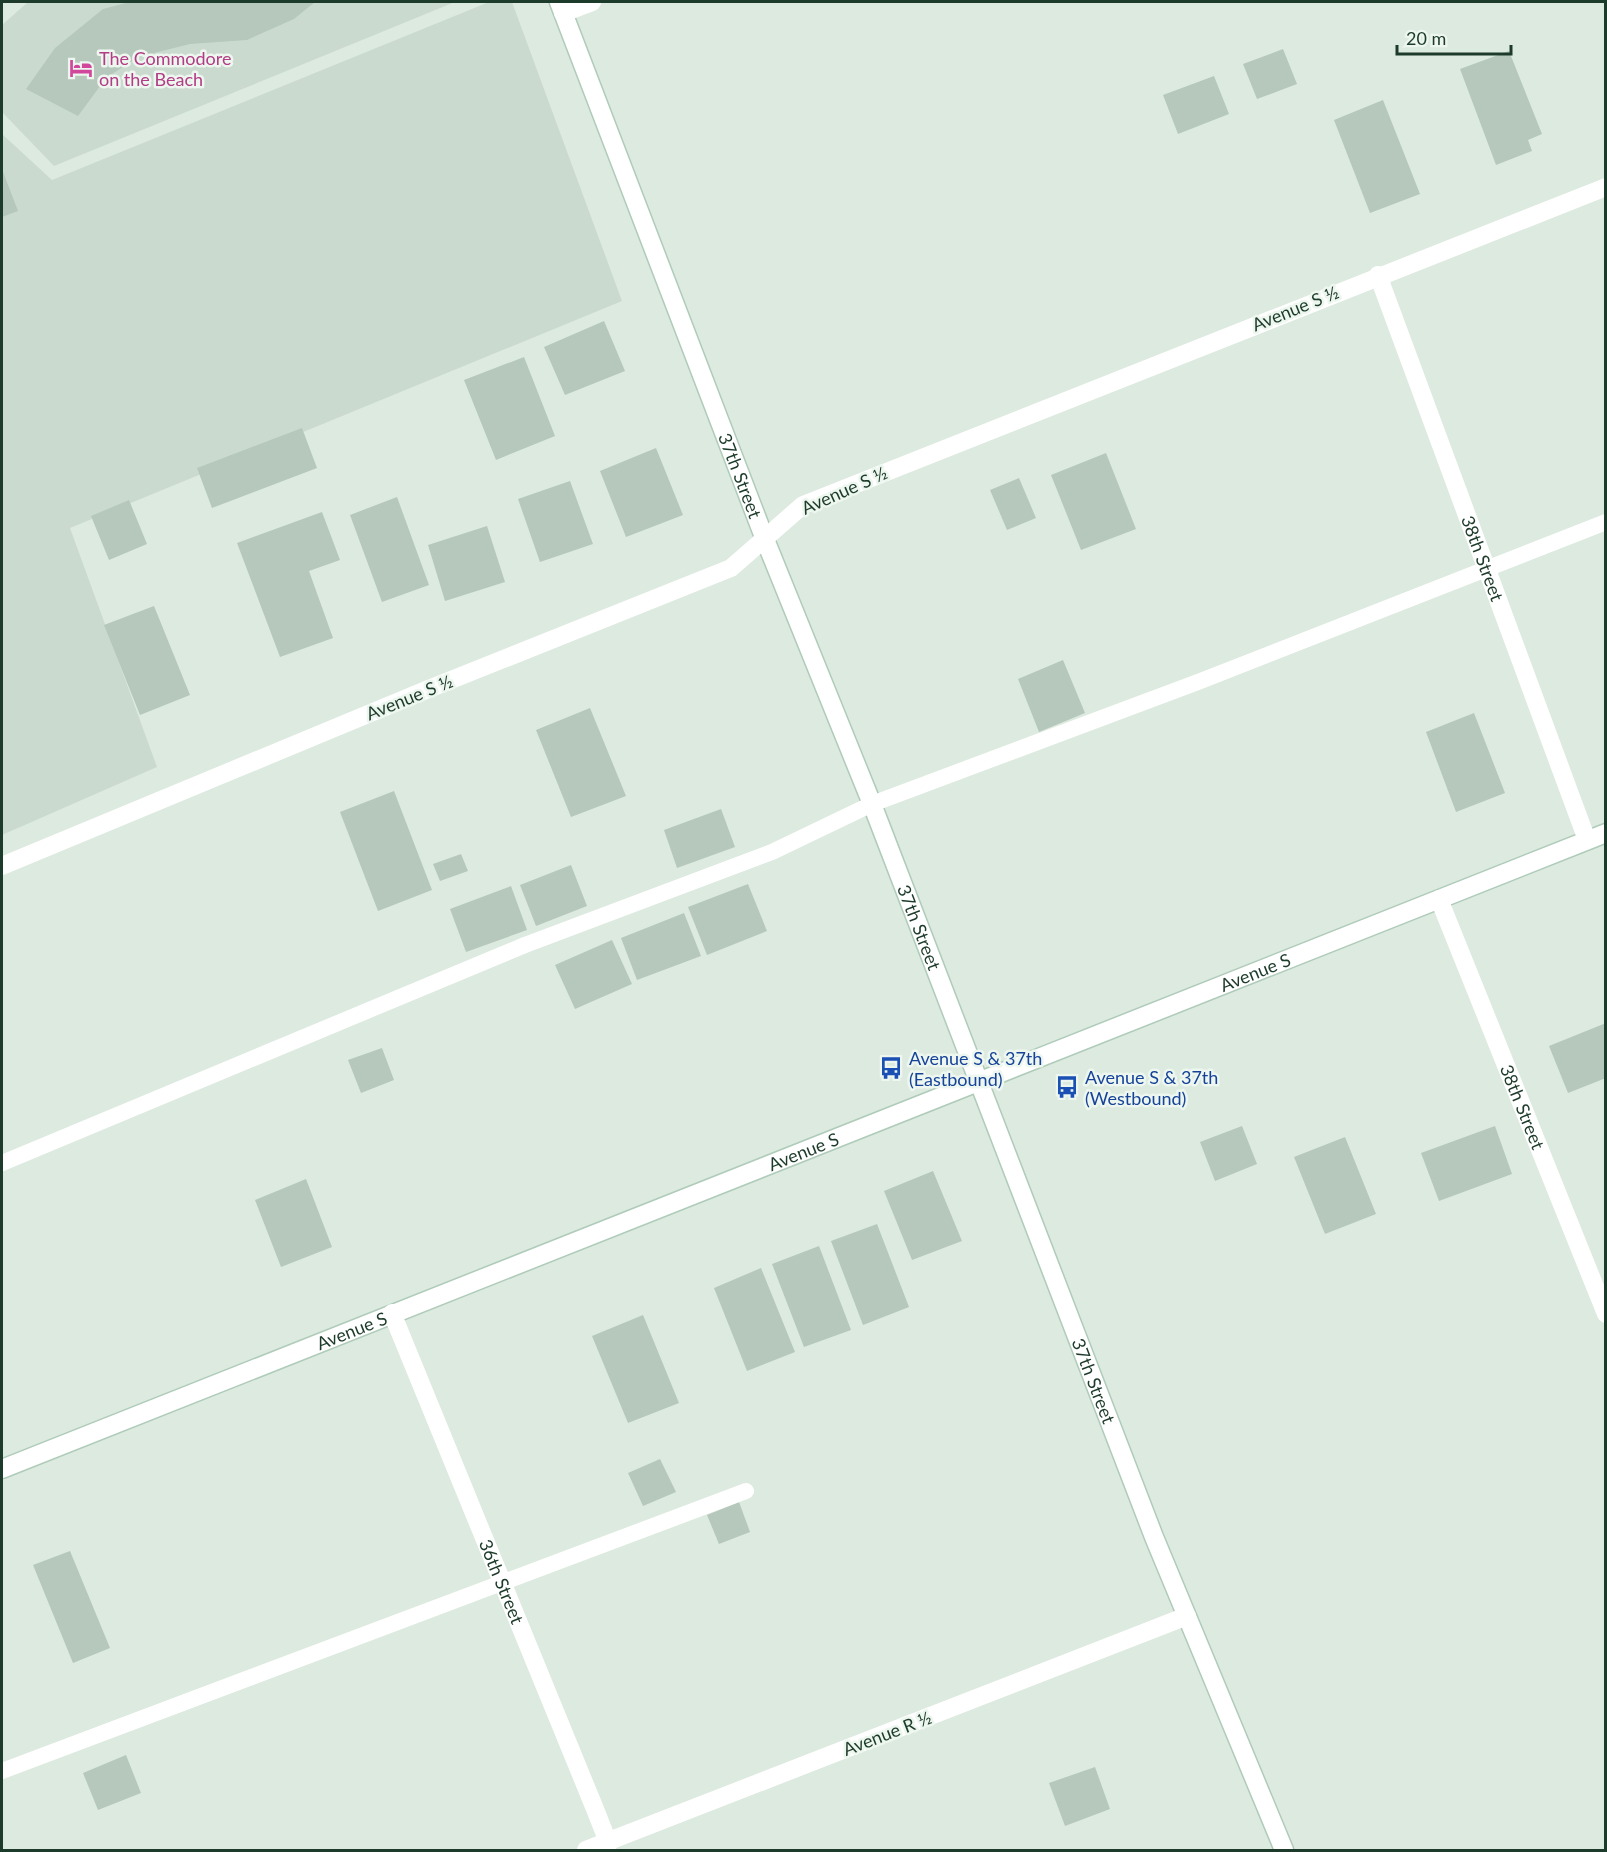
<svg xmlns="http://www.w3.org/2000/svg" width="1607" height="1852" font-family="Lato,sans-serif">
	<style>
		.built { fill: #cbdacf }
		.building { fill: #b5c8bb }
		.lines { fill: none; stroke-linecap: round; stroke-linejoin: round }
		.secondary-casing { stroke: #afcbb9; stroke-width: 21 }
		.lane { stroke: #fff; stroke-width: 16 }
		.street { stroke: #fff; stroke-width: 18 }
		.secondary { stroke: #fff; stroke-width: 18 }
		.labels { text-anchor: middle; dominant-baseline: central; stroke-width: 5; stroke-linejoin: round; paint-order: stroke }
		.hotel-label { font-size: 18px; fill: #b23c85; stroke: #edf7ef; text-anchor: start }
		.street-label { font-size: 18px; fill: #1d3b2a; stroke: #edf7ef }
		.transit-label { font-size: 18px; fill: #164399; stroke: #edf7ef; text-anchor: start }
	</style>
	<rect width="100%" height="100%" fill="#ddeae0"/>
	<!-- built -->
	<g class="built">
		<path d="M28,2h427l-401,164 -52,-54v-87z"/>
		<path d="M489,2h23l110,299 -552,227 87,239 -155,68v-701l50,46z"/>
	</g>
	<!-- building -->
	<g class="building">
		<path d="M130,2h185l-21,17 -47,21 -57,4 -52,13 -32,21 -28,38 -52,-27 29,-41 48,-39z"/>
		<path d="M1283,49l14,35 -40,15 -14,-35z"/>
		<path d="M1509,51l33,83 -14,6 4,11 -36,14 -36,-96z"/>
		<path d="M1214,76l15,38 -51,20 -15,-39z"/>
		<path d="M1383,100l37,94 -50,19 -36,-93z"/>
		<path d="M2,169l16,42 -16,6z"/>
		<path d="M604,321l21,50 -60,24 -21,-48z"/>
		<path d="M524,357l31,79 -59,24 -32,-80z"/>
		<path d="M302,428l15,40 -105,40 -15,-40z"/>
		<path d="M656,448l27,67 -57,22 -26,-66z"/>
		<path d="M1106,453l30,76 -55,21 -30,-75z"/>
		<path d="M1019,478l17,40 -29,12 -17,-40z"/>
		<path d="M570,481l23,63 -53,18 -22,-63z"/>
		<path d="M397,497l32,88 -47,17 -32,-87z"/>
		<path d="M129,500l18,44 -38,16 -18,-44z"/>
		<path d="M322,512l18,48 -31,11 24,67 -53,19 -43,-114z"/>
		<path d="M487,526l18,56 -60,19 -17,-56z"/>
		<path d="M154,606l36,89 -50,20 -36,-90z"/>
		<path d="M1063,660l22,53 -46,19 -21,-53z"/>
		<path d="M590,708l36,88 -55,21 -35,-87z"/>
		<path d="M1474,713l31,80 -49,19 -30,-80z"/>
		<path d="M394,791l38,99 -54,21 -38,-99z"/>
		<path d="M721,809l14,38 -58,21 -13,-38z"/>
		<path d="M461,854l7,17 -28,10 -7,-17z"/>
		<path d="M571,865l16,41 -51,20 -16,-41z"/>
		<path d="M748,884l19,47 -60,24 -19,-48z"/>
		<path d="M511,886l16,44 -61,22 -16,-43z"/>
		<path d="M684,913l17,43 -64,24 -16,-42z"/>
		<path d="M612,940l20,44 -57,25 -20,-44z"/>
		<path d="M1606,1023v55l-38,15 -19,-47z"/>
		<path d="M382,1048l12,32 -33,13 -13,-33z"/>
		<path d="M1242,1126l15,38 -42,17 -15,-39z"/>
		<path d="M1495,1126l17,48 -73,27 -18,-48z"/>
		<path d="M1345,1137l31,77 -51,20 -31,-77z"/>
		<path d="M933,1171l29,70 -50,19 -28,-69z"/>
		<path d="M306,1179l26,68 -51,20 -26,-67z"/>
		<path d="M877,1224l32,83 -46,18 -32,-84z"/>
		<path d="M819,1246l32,84 -47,17 -32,-83z"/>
		<path d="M761,1268l34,84 -48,19 -33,-83z"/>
		<path d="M643,1315l36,88 -51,20 -36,-87z"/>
		<path d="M660,1459l16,33 -33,14 -15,-33z"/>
		<path d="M739,1502l11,30 -31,12 -12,-29z"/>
		<path d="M70,1551l40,97 -37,15 -40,-98z"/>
		<path d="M126,1755l15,38 -43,17 -15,-37z"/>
		<path d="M1095,1767l15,42 -45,17 -16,-43z"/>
	</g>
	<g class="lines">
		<!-- secondary casing -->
		<g class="secondary-casing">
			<g id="secondary">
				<path id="s4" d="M559,2l205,535 108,267 282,733 130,313"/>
				<path id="s5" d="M2,1469l1604,-636"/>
			</g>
		</g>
		<!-- lane -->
		<g class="lane">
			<path d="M2,1163l523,-218 247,-93 100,-48 326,-122 408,-160"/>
			<path d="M2,1771l744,-280"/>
		</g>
		<!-- street -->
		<g class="street">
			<path d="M563,13l29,-11"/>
			<path id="s1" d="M1378,275l209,565"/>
			<path d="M2,866l424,-176 305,-122 72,-63 803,-318"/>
			<path id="s2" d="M1439,899l167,415"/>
			<path id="s3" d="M392,1313l203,496 13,33 -1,8"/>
			<path d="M586,1850l601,-234"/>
		</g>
		<!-- secondary -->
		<use href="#secondary" class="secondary"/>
	</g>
	<!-- icons -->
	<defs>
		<g id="hotel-bare" transform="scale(1.8)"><path d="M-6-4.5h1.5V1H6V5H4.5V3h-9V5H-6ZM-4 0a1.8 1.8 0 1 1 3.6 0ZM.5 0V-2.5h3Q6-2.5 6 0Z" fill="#d1479c" stroke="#edf7ef" stroke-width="2.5" paint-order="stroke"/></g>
		<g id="bus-bare" transform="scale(1.8)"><path d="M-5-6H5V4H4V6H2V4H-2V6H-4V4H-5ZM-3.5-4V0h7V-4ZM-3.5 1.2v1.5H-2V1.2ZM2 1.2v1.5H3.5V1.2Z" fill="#1a4fb4" stroke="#edf7ef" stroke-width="2.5" paint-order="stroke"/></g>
	</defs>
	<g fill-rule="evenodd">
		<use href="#hotel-bare" x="81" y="68"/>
		<use href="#bus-bare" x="891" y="1068"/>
		<use href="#bus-bare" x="1067" y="1087"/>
	</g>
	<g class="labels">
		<!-- hotel labels -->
		<g class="hotel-label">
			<text x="99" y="58">The Commodore<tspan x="99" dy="21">on the Beach</tspan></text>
		</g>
		<!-- street labels -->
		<g class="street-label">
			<text transform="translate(1295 308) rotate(-22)">Avenue S ½</text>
			<text stroke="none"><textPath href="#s4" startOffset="507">37th Street</textPath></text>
			<text transform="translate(844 490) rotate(-24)">Avenue S ½</text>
			<text stroke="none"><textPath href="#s1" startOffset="302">38th Street</textPath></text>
			<text transform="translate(409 697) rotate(-22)">Avenue S ½</text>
			<text stroke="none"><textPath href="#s4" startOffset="993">37th Street</textPath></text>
			<text stroke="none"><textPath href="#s5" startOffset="1348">Avenue S</textPath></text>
			<text stroke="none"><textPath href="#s2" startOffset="224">38th Street</textPath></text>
			<text stroke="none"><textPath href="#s5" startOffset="862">Avenue S</textPath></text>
			<text stroke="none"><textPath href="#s5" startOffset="376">Avenue S</textPath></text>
			<text stroke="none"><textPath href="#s4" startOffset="1479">37th Street</textPath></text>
			<text stroke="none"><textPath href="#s3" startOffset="290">36th Street</textPath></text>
			<text transform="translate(887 1733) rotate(-21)">Avenue R ½</text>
		</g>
		<!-- transit labels -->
		<g class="transit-label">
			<text x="909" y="1058">Avenue S &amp; 37th<tspan x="909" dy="21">(Eastbound)</tspan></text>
			<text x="1085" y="1077">Avenue S &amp; 37th<tspan x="1085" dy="21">(Westbound)</tspan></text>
		</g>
	</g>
	<!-- border -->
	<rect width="1607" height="1852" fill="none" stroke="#1d3b2a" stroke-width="6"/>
	<!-- scale -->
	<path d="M1397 45v9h114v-9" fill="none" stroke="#1d3b2a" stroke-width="3"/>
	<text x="1406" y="45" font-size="18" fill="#1d3b2a" stroke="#edf7ef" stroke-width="4.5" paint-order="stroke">20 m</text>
</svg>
